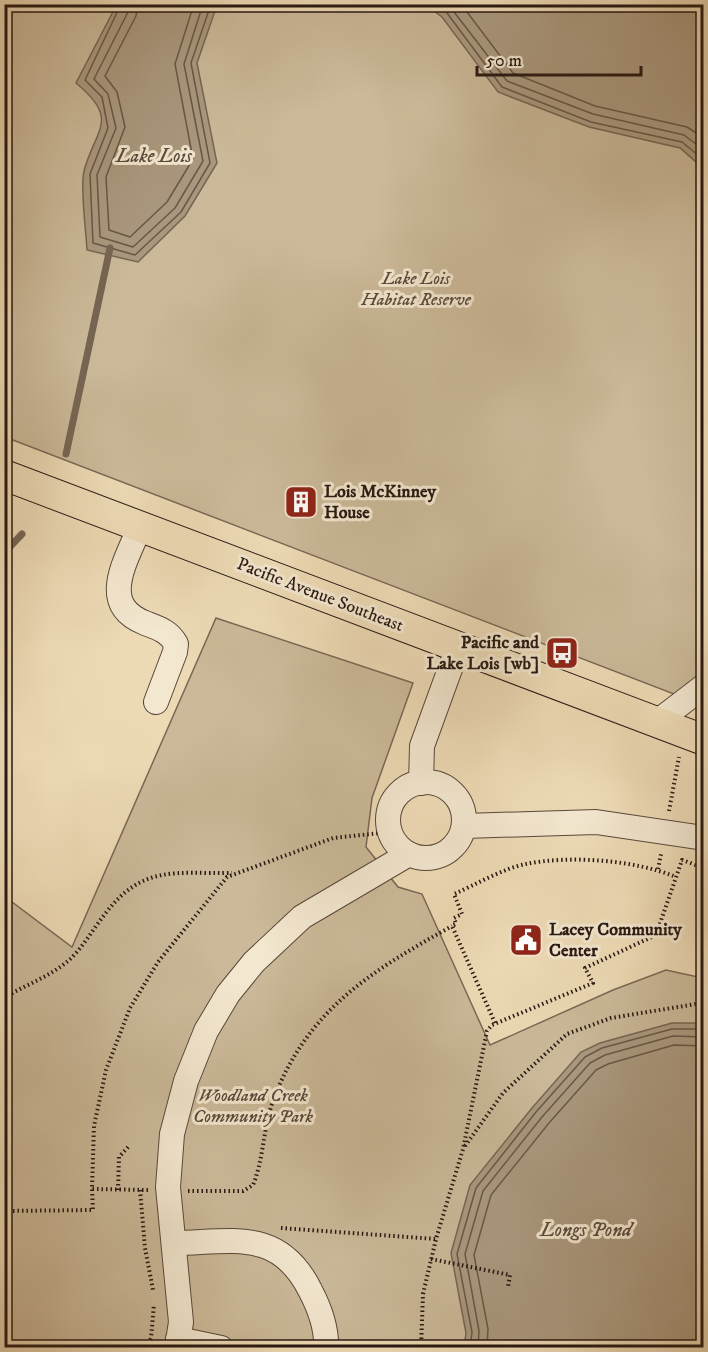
<svg xmlns="http://www.w3.org/2000/svg" width="708" height="1352" font-family="'IM FELL DW Pica',serif">
	<style>
		.green { fill: #cbb999; stroke: #796856; stroke-width: 1.5 }
		.water { fill: #aa987e; stroke: #766553; stroke-width: 1.5 }
		.lines { fill: none; stroke-linecap: round; stroke-linejoin: round }
		.shore { stroke: #685848; stroke-width: 1.5 }
		.stream { stroke: #766553; stroke-width: 7 }
		.minor-casing { stroke: #58483b; stroke-width: 26 }
		.major-casing { stroke: #271812; stroke-width: 32 }
		.path { stroke: #271812; stroke-width: 4; stroke-dasharray: 1.5 3; stroke-linecap: butt }
		.minor { stroke: #f3e7cf; stroke-width: 24 }
		.major { stroke: #eddab5; stroke-width: 30 }
		.labels { text-anchor: middle; dominant-baseline: central; stroke-width: 6; stroke-linejoin: round; paint-order: stroke }
		.park-label { font-size: 18px; font-style: italic; fill: #58483a; stroke: #f3e7cf }
		.poi-label { font-size: 18px; font-weight: bold; fill: #271812; stroke: #f3e7cf; text-anchor: start }
		.street-label { font-size: 18px; fill: #271812; stroke: #f3e7cf }
		.water-label { font-size: 20px; font-style: italic; fill: #5b4b3d; stroke: #f3e7cf }
	</style>
	<rect width="100%" height="100%" fill="#eddab5"/>
	<filter id="stains"><feTurbulence type="fractalNoise" baseFrequency=".00333" numOctaves="4"/><feColorMatrix values="0 0 0 0 .2 0 0 0 0 .09 0 0 0 0 .02 0 0 0 .5 -.17"/></filter>
	<radialGradient id="worn" r=".72"><stop offset=".6" stop-color="#630" stop-opacity="0"/><stop offset="1" stop-color="#630" stop-opacity=".3"/></radialGradient>
	<!-- green -->
	<g class="green">
		<path d="M4,5h699v675l-24,16 -674,-259z"/>
		<path d="M216,618l197,65 -41,115 -6,49 32,40 24,7 68,151 123,-55 53,-20 37,8v369h-698l-1,-451 68,51z"/>
	</g>
	<!-- water -->
	<g class="water">
		<path d="M117,4l100,1 -20,58 20,100 -32,53 -47,46 -51,-12c-1,-20 -7,-62 -3,-79 11,-42 37,-51 -8,-88z"/>
		<path d="M426,5h276l1,163 -23,-20 -91,-21 -91,-35 -56,-75z"/>
		<path d="M672,1023h31v324h-239l2,-14 -15,-80 19,-68 62,-77 49,-56 19,-9z"/>
	</g>
	<g class="lines">
		<!-- shore -->
		<g class="shore">
			<path d="M121,4l-36,76 17,17 6,31 -18,46 3,69 42,12 46,-43 29,-49 -19,-100 20,-59"/>
			<path d="M129,4l-1,8 -34,67 14,15 8,34 -19,47 3,62 33,10 42,-39 28,-47 -19,-97 19,-60"/>
			<path d="M138,4l-2,12 -31,60 12,16 8,35 -19,50 3,53 21,7 37,-35 26,-43 -18,-95 19,-60"/>
			<path d="M436,4l11,9 55,74 89,35 91,20 22,18"/>
			<path d="M448,4l59,77 86,33 91,21 20,15"/>
			<path d="M461,4l52,69 82,33 92,21 17,11"/>
			<path d="M470,1348l2,-16 -15,-78 19,-66 60,-76 49,-55 17,-9 70,-19h32"/>
			<path d="M478,1348l1,-17 -14,-77 18,-63 59,-74 48,-54 15,-8 68,-19 31,1"/>
			<path d="M487,1348l1,-19 -14,-74 17,-60 58,-72 47,-53 12,-6 66,-19 30,1"/>
		</g>
		<!-- stream -->
		<g class="stream">
			<path d="M66,454l44,-206"/>
			<path d="M4,553l18,-19"/>
		</g>
		<!-- minor casing -->
		<g class="minor-casing">
			<g id="minor">
				<path d="M140,526c-13,34 -43,78 5,97 13,5 24,8 31,21l-1,8 -19,50"/>
				<path d="M657,722l47,-36"/>
				<circle cx="426" cy="820" r="38"/>
				<path d="M421,783l1,-37 36,-99"/>
				<path d="M464,826l132,-4 108,16"/>
				<path d="M175,1243c58,-1 104,-15 135,47 9,17 17,38 16,58"/>
				<path d="M178,1339l43,9"/>
				<path d="M177,1348l4,-26 -13,-135 4,-53 14,-53 20,-50 22,-37 26,-32 48,-45 107,-63"/>
			</g>
		</g>
		<!-- major casing -->
		<g class="major-casing">
			<path id="major" d="M4,475l700,265"/>
		</g>
		<!-- path -->
		<g class="path">
			<path d="M669,811l10,-54"/>
			<path d="M658,869l3,-15"/>
			<path d="M4,998c21,-13 45,-21 64,-37 14,-12 25,-32 37,-47 38,-50 70,-40 127,-41"/>
			<path d="M495,1023l-43,-97 4,-2 -2,-6 8,-4 -8,-20c21,-9 50,-26 72,-30 44,-9 109,-4 150,13"/>
			<path d="M465,1146l38,-53 64,-59 44,-16 85,-14 8,2"/>
			<path d="M118,1190l1,-33 10,-11"/>
			<path d="M140,1190l5,58 8,42"/>
			<path d="M148,1190l-56,-1 2,-63 12,-56 24,-62 28,-46 69,-85 106,-39 57,-6"/>
			<path d="M188,1191h55l10,-6c11,-27 10,-57 20,-84 34,-92 99,-130 179,-175"/>
			<path d="M4,1211l89,-1 -1,-21"/>
			<path d="M281,1228l155,11"/>
			<path d="M431,1259l79,16 -2,12"/>
			<path d="M147,1348l4,-10 3,-34"/>
			<path d="M421,1348l2,-54 13,-55 27,-90 24,-118 5,-6 101,-42 -8,-15 71,-33 26,-75 22,8"/>
		</g>
		<!-- minor -->
		<use href="#minor" class="minor"/>
		<!-- major -->
		<use href="#major" class="major"/>
	</g>
	<!-- icons -->
	<defs>
		<g id="building-square" transform="scale(1.725)"><rect x="-9" y="-9" width="18" height="18" rx="4" fill="#8f2418" stroke="#f3e7cf"/><path d="M-4-6H4V6H1V3H-1V6H-4ZM-2.5-4.3h1.7v1.8h-1.7ZM.8-4.3h1.7v1.8H.8ZM-2.5-1h1.7V.8h-1.7ZM.8-1h1.7V.8H.8Z" fill="#fff"/></g>
		<g id="bus-square" transform="scale(1.725)"><rect x="-9" y="-9" width="18" height="18" rx="4" fill="#8f2418" stroke="#f3e7cf"/><path d="M-5-6H5V4H4V6H2V4H-2V6H-4V4H-5ZM-3.5-4V0h7V-4ZM-3.5 1.2v1.5H-2V1.2ZM2 1.2v1.5H3.5V1.2Z" fill="#fff"/></g>
		<g id="civic-square" transform="scale(1.725)"><rect x="-9" y="-9" width="18" height="18" rx="4" fill="#8f2418" stroke="#f3e7cf"/><path d="M-.6-6.5H3V-4.5H.6V-3L4-1V1h2V6H-6V1h2V-1L-.6-3ZM-1.2 2.5V6h2.4V2.5Z" fill="#fff"/></g>
	</defs>
	<g fill-rule="evenodd">
		<use href="#building-square" x="301" y="502"/>
		<use href="#bus-square" x="562" y="653"/>
		<use href="#civic-square" x="526" y="940"/>
	</g>
	<g class="labels">
		<!-- park labels -->
		<g class="park-label">
			<text x="416" y="279">Lake Lois<tspan x="416" dy="21">Habitat Reserve</tspan></text>
			<text x="253" y="1096">Woodland Creek<tspan x="253" dy="21">Community Park</tspan></text>
		</g>
		<!-- poi labels -->
		<g class="poi-label">
			<text x="324" y="492">Lois McKinney<tspan x="324" dy="21">House</tspan></text>
			<text x="539" y="643" text-anchor="end">Pacific and<tspan x="539" dy="21">Lake Lois [wb]</tspan></text>
			<text x="549" y="930">Lacey Community<tspan x="549" dy="21">Center</tspan></text>
		</g>
		<!-- street labels -->
		<g class="street-label">
			<text transform="translate(320 595) rotate(21)">Pacific Avenue Southeast</text>
		</g>
		<!-- water labels -->
		<g class="water-label">
			<text x="154" y="156">Lake Lois</text>
			<text x="586" y="1230">Longs Pond</text>
		</g>
	</g>
	<!-- margin -->
	<rect width="708" height="1352" fill="none" stroke="#eddab5" stroke-width="24"/>
	<rect x="6" y="6" width="696" height="1340" fill="none" stroke="#271812" stroke-width="3"/>
	<rect x="12" y="12" width="684" height="1328" fill="none" stroke="#271812" stroke-width="1.5"/>
	<!-- scale -->
	<path d="M477 66v9h164v-9" fill="none" stroke="#271812" stroke-width="3"/>
	<text x="486" y="66" font-size="18" fill="#271812" stroke="#f3e7cf" stroke-width="4.5" paint-order="stroke">50 m</text>
	<rect width="100%" height="100%" filter="url(#stains)"/>
	<rect width="100%" height="100%" fill="url(#worn)"/>
</svg>
